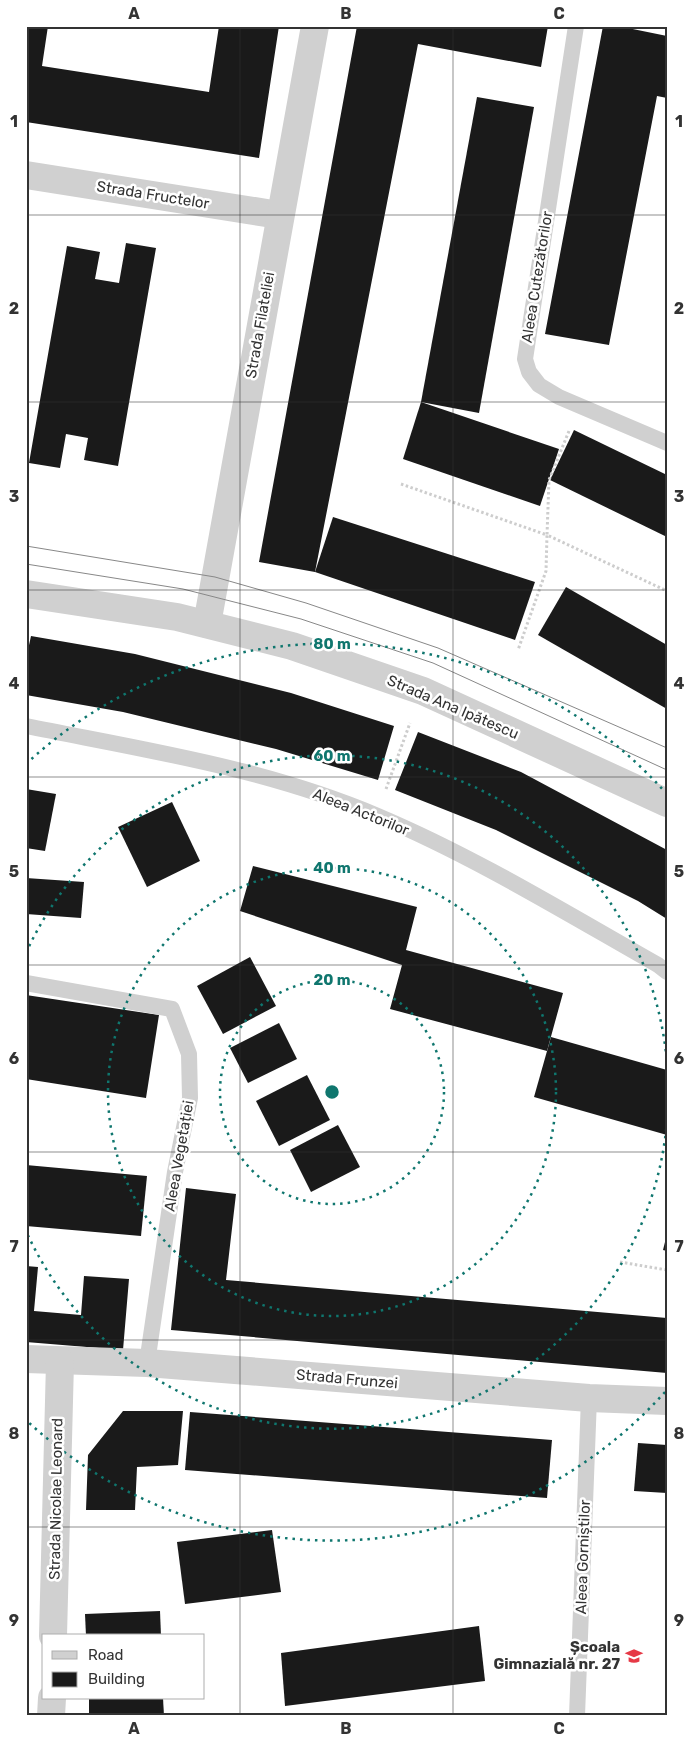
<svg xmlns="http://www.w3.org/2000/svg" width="693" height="1742" font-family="Rubik,sans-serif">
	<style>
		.building { fill: #1a1a1a }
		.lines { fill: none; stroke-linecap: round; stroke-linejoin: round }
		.path { stroke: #cdcdcd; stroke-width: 3; stroke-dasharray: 2.5 2.5; stroke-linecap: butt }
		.service { stroke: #d0d0d0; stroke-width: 16 }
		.minor { stroke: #d0d0d0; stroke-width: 28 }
		.tertiary { stroke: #d0d0d0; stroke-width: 28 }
		.tram { stroke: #888; stroke-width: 1 }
		.grid { fill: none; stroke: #333; stroke-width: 1; stroke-opacity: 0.55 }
		.ring { fill: none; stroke: #0f766e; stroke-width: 2.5; stroke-dasharray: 2.5 5 }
		.labels { text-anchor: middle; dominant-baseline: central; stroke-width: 5; stroke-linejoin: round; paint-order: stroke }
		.street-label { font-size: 15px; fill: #333; stroke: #fff }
		.poi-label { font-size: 15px; font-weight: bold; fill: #333; stroke: #fff; text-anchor: end }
		.centre { fill: #0f766e; stroke: #fff; stroke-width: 2.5 }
		.ring-label { font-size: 15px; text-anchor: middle; font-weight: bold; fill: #0f766e; stroke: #fff; stroke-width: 5; stroke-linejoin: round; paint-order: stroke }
		.neatline { fill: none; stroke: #333; stroke-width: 2 }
		.grid-label { font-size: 16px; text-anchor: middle; font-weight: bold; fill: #333 }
	</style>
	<rect width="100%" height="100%" fill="#fff"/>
	<!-- building -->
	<g class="building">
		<path d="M26,26h22l-6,40 167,26 10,-66h60l-20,132 -233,-36z"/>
		<path d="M357,26h191l-7,41 -123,-23 -103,528 -56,-10z"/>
		<path d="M603,26h15l49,10v62l-10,-2 -48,249 -64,-11z"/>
		<path d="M477,97l57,10 -55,306 -58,-11z"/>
		<path d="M126,243l30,5 -38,218 -34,-6 4,-22 -22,-4 -6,34 -31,-5 38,-217 33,6 -5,27 24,4z"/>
		<path d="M421,402l138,47 -19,57 -137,-47z"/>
		<path d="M574,430l93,45v62l-117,-57z"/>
		<path d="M333,517l202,65 -20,58 -200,-68z"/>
		<path d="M566,587l101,58v64l-129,-74z"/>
		<path d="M31,636l104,18 156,39 103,33 -16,54 -102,-31 -153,-37 -97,-17v-36z"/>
		<path d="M418,732l103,40 146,78v69l-29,-18 -142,-71 -101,-40z"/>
		<path d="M26,789l30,5 -11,57 -19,-3z"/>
		<path d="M172,802l28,59 -53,26 -29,-60z"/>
		<path d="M253,866l164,41 -11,43 157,43 -16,58 -157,-42 12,-44 -162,-54z"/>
		<path d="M26,878l58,4 -3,36 -55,-4z"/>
		<path d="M250,957l26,49 -53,28 -26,-48z"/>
		<path d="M26,995l133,20 -13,83 -120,-19z"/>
		<path d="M279,1023l18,36 -49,24 -18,-35z"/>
		<path d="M551,1037l116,33v65l-133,-38z"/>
		<path d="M307,1075l23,45 -51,26 -23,-45z"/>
		<path d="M338,1125l22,42 -49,25 -21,-42z"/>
		<path d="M26,1165l121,11 -6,60 -115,-10z"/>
		<path d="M186,1188l50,6 -10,86 441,38v55l-496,-43z"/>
		<path d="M666,1238h1v13l-4,-1z"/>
		<path d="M26,1266l12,1 -4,44 47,4 3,-39 45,3 -6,71 -97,-8z"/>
		<path d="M123,1411h60l-5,54 -41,2 -2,43h-49l2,-55z"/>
		<path d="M190,1412l362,28 -5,58 -362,-28z"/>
		<path d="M638,1443l29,2v48l-33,-2z"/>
		<path d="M272,1530l9,62 -96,12 -8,-62z"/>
		<path d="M160,1611l1,25h-75l-1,-22z"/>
		<path d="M479,1626l6,55 -200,25 -4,-53z"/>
		<path d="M89,1698h74l1,18h-75z"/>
	</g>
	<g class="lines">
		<!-- path -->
		<g class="path">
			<path d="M569,431l-20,49 -2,55 120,56"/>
			<path d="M401,484l146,51 -1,36 -28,79"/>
			<path d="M386,789l24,-66"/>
			<path d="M620,1262l47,8"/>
		</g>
		<!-- service -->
		<g class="service">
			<path d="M576,26l-51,333 4,13 10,13 20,12 108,46"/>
			<path d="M26,726c119,24 239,42 352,90 97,41 188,97 280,149l9,7"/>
			<path d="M26,983l146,26 17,45 1,44 -15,74 -28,191"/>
			<path d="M577,1716l12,-318"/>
		</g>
		<!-- minor -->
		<g class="minor">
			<path d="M26,175l253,40"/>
			<path d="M207,624l108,-598"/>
			<path d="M26,1359l121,4 442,35 78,3"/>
			<path d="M53,1636l7,-274"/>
			<path d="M51,1716l1,-18"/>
		</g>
		<!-- tertiary -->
		<path class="tertiary" d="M26,594l151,23 115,29 131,45 244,112"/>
		<!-- tram -->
		<g class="tram">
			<path d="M26,546l189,31 91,26 132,45 229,100"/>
			<path d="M26,564l157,25 118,30 132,44 234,107"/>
		</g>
	</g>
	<!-- grid -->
	<path class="grid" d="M240,26v1690M453,26v1690M26,215h641M26,402h641M26,590h641M26,777h641M26,965h641M26,1152h641M26,1340h641M26,1527h641"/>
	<!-- distance rings -->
	<g class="ring">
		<circle cx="332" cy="1092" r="112"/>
		<circle cx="332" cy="1092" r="224"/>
		<path d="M667 1121A336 336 0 0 1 26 1231M26 953A336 336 0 0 1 667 1063"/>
		<path d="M665 1392A448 448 0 0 1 26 1420M26 764A448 448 0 0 1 665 792"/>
	</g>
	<!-- icons -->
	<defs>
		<g id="school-bare" transform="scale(1.35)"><path d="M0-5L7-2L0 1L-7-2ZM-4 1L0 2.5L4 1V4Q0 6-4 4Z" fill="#e63946" stroke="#fff" stroke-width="2.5" paint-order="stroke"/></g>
	</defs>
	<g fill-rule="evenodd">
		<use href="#school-bare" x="634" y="1656"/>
	</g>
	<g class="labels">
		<!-- street labels -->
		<g class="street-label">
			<text transform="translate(153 195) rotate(9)">Strada Fructelor</text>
			<text transform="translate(537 277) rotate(-81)">Aleea Cutezătorilor</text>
			<text transform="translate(260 325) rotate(-80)">Strada Filateliei</text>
			<text transform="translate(453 707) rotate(23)">Strada Ana Ipătescu</text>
			<text transform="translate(361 812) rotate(22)">Aleea Actorilor</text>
			<text transform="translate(179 1156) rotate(-80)">Aleea Vegetației</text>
			<text transform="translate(347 1379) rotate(5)">Strada Frunzei</text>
			<text transform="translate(56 1499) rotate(-89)">Strada Nicolae Leonard</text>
			<text transform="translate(583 1557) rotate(-88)">Aleea Gorniștilor</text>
		</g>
		<!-- poi labels -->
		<g class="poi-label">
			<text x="620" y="1647">Școala<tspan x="620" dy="17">Gimnazială nr. 27</tspan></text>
		</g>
	</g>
	<circle cx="332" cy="1092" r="8" class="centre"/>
	<g class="ring-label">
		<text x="332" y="649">80 m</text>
		<text x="332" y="761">60 m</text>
		<text x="332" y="873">40 m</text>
		<text x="332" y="985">20 m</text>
	</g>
	<!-- border -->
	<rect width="693" height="1742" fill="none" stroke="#ffffff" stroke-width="55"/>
	<!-- legend -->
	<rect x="42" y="1634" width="162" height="65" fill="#ffffff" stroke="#adadad"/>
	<rect x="52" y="1651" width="25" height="8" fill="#d0d0d0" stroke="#adadad"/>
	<text x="88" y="1660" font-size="15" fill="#333333">Road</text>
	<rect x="52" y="1672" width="25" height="15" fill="#1a1a1a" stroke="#adadad"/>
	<text x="88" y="1684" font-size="15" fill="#333333">Building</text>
	<rect x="28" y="28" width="638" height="1686" class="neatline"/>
	<g class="grid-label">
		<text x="134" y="19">A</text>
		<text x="346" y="19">B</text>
		<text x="559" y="19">C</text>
		<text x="14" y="127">1</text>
		<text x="679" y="127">1</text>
		<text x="14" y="314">2</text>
		<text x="679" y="314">2</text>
		<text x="14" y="502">3</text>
		<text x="679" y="502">3</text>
		<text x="14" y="689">4</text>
		<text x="679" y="689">4</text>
		<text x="14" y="877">5</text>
		<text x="679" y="877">5</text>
		<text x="14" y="1064">6</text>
		<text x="679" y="1064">6</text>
		<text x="14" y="1252">7</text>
		<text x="679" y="1252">7</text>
		<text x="14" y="1439">8</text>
		<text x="679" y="1439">8</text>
		<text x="14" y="1626">9</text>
		<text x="679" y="1626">9</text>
		<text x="134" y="1734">A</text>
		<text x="346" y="1734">B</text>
		<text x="559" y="1734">C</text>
	</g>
</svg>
